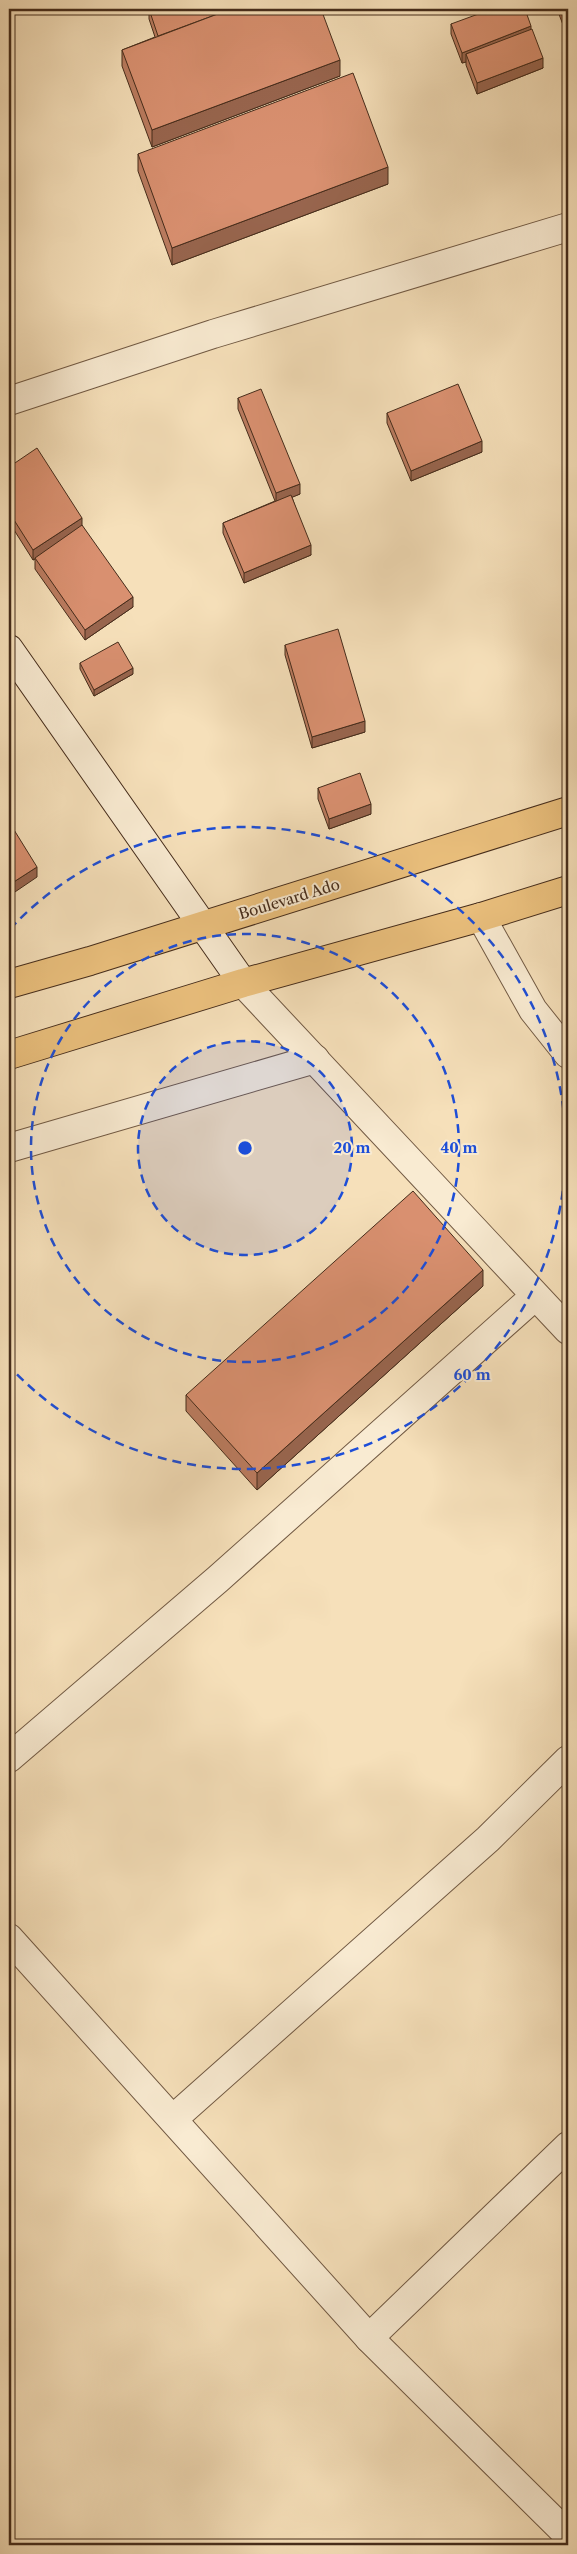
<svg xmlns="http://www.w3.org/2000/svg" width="577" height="2554" font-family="'Libre Caslon Text',serif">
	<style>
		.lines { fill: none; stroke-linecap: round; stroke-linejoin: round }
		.street-casing { stroke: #715943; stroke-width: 30 }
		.secondary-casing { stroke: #452c1b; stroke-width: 30 }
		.primary-casing { stroke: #452c1b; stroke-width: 30 }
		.street { stroke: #f9ebd2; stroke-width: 28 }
		.secondary { stroke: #f9ebd2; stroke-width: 28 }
		.primary { stroke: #ebc07d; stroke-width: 28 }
		.wall { fill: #bb7c60; stroke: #452c1b }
		.shaded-wall { fill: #98654e; stroke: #452c1b }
		.building { fill: #d99070; stroke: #452c1b }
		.ring { fill: none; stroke: #1d4ed8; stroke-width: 2.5; stroke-dasharray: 9 6 }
		.labels { text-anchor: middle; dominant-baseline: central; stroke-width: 4; stroke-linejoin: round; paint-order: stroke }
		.street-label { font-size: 15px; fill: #452c1b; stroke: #f9ebd2 }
		.centre { fill: #1d4ed8; stroke: #f9ebd2; stroke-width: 2.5 }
		.ring-label { font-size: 15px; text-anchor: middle; font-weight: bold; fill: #1d4ed8; stroke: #f9ebd2; stroke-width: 4; stroke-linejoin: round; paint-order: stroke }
	</style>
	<rect width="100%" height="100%" fill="#f6e0ba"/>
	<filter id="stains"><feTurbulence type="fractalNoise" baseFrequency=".004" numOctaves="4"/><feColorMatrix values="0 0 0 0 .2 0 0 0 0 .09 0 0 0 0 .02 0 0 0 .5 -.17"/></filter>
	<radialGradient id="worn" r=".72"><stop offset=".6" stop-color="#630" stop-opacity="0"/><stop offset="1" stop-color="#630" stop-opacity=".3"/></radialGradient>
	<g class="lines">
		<!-- street casing -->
		<g class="street-casing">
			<g id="street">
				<path d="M9,401l204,-67 355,-107"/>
				<path d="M481,917l52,93 35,44"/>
				<path d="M243,983l325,347"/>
				<path d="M9,1148l306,-89"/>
				<path d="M9,1758l209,-179 317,-283"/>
				<path d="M9,1938l360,400 199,197"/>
				<path d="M173,2119l315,-280 80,-79"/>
				<path d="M369,2338l199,-192"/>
			</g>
		</g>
		<!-- secondary casing -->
		<g class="secondary-casing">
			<path id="secondary" d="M9,649l234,334"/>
		</g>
		<!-- primary casing -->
		<g class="primary-casing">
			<g id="primary">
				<path d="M9,984l81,-23 478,-150"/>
				<path d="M9,1055l234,-72 238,-66 87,-27"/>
			</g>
		</g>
		<!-- street -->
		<use href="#street" class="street"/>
		<!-- secondary -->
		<use href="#secondary" class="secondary"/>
		<!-- primary -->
		<use href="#primary" class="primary"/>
	</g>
	<!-- wall -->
	<g class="wall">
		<path d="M149,9l191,67 -188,71 -30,-81v-16l33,-13 -6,-18z"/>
		<path d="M557,9h11v29z"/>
		<path d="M451,24l80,6 12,38 -66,26 -11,-29v-3l-4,1 -11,-29z"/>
		<path d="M138,154l250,30 -216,81 -34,-94z"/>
		<path d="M238,398l62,96 -8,3 19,58 -67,28 -21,-50v-10l52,-22 -37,-92z"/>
		<path d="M387,413l95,39 -71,29 -24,-58z"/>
		<path d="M9,467l73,59 51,81 -48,33 -50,-71v-10l-2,1 -24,-38z"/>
		<path d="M285,645l80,87 -53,16 -27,-93z"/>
		<path d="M80,663l53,11 -39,22 -14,-27z"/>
		<path d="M318,788l53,26 -42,15 -11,-30z"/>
		<path d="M483,1286l-226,204 -71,-79v-16z"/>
	</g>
	<!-- shaded-wall -->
	<g class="shaded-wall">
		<path d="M531,26v10l-65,18v8l-4,1v-10z"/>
		<path d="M543,58v10l-66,26v-11z"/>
		<path d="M340,60v16l-188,71v-17z"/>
		<path d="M388,167v17l-216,81v-17z"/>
		<path d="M482,441v11l-71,29v-10z"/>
		<path d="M300,484v10l-24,10v-11z"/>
		<path d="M82,518v11l-49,31v-10z"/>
		<path d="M311,545v10l-67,28v-10z"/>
		<path d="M133,597v10l-48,33v-10z"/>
		<path d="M133,668v6l-39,22v-6z"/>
		<path d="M365,721v11l-53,16v-11z"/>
		<path d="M371,804v10l-42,15v-10z"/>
		<path d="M37,867v10l-28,19v-11z"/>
		<path d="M483,1270v16l-226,204v-17z"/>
	</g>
	<!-- building -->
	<g class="building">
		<path d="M149,9h82l-73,27z"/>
		<path d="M231,9h90l19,51 -188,70 -30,-80z"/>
		<path d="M492,9h33l6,17 -69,27 -11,-29z"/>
		<path d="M561,9h7v19z"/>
		<path d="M532,29l11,29 -66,25 -11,-29z"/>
		<path d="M353,73l35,94 -216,81 -34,-94z"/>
		<path d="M458,384l24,57 -71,30 -24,-58z"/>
		<path d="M261,389l39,95 -24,9 -38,-95z"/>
		<path d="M37,448l45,70 -49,32 -24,-38v-45z"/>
		<path d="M291,495l20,50 -67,28 -21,-50z"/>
		<path d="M82,525l51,72 -48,33 -50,-72z"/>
		<path d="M338,629l27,92 -53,16 -27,-92z"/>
		<path d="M118,642l15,26 -39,22 -14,-27z"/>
		<path d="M360,773l11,31 -42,15 -11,-31z"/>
		<path d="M11,825l26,42 -28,18v-58z"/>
		<path d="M413,1191l70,79 -226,203 -71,-78z"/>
	</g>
	<!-- distance rings -->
	<circle cx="245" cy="1148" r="107" fill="#1d4ed8" fill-opacity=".12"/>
	<g class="ring">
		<circle cx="245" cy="1148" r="107"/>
		<circle cx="245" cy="1148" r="214"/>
		<path d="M10 929A321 321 0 1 1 10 1367"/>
	</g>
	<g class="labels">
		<!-- street labels -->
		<g class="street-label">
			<text transform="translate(289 899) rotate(-17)">Boulevard Ado</text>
		</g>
	</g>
	<circle cx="245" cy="1148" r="8" class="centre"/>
	<g class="ring-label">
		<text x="352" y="1153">20 m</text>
		<text x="459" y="1153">40 m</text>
		<text x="472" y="1380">60 m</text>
	</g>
	<!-- margin -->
	<rect width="577" height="2554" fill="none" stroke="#f6e0ba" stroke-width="30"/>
	<rect x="10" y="10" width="557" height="2534" fill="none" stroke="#452c1b" stroke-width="2.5"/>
	<rect x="15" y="15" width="547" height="2524" fill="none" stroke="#452c1b"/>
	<rect width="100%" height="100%" filter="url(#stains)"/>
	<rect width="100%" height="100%" fill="url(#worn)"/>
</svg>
